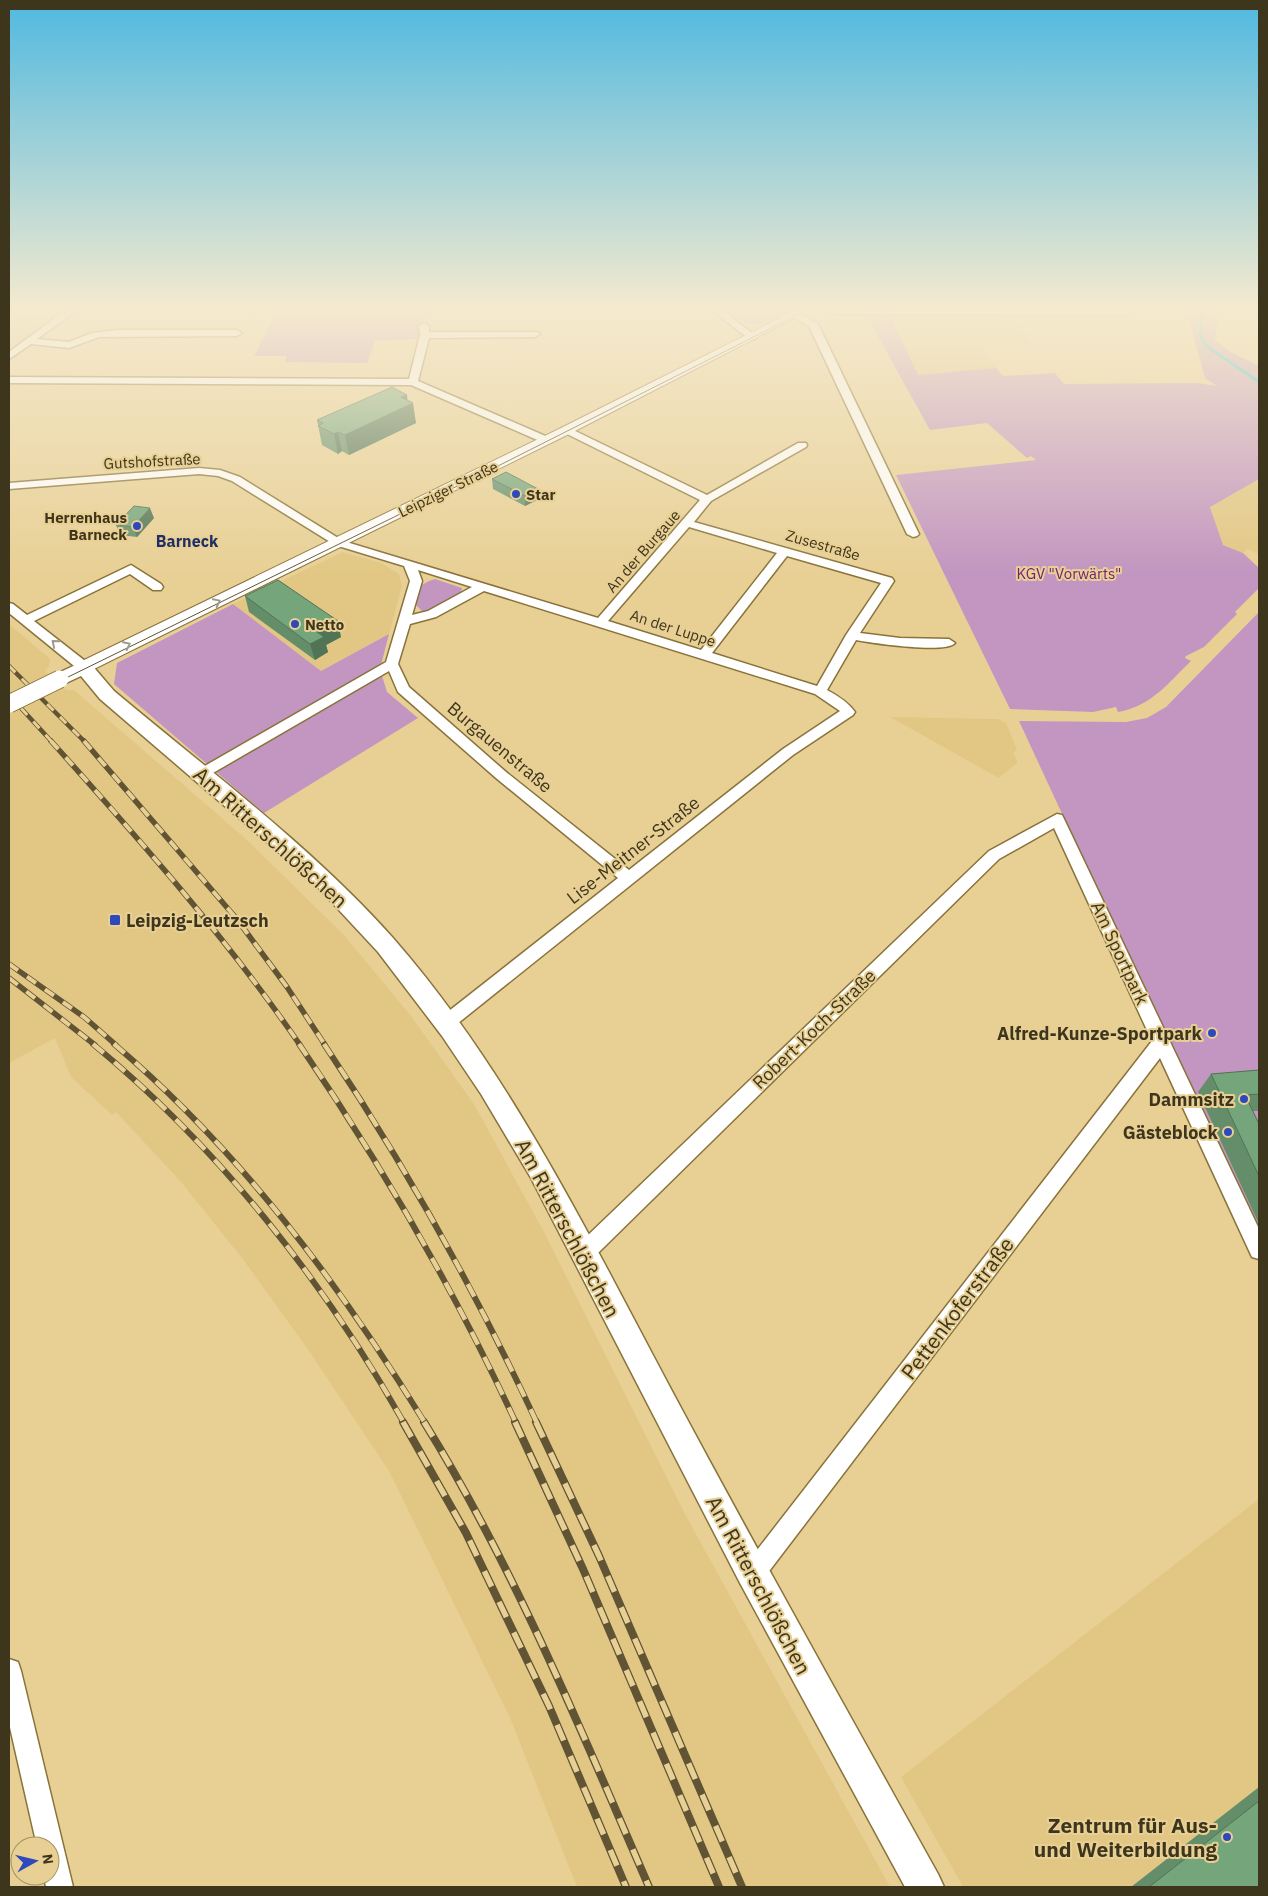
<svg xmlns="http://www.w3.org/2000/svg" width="1268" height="1896" font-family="'IBM Plex Sans',sans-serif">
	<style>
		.built { fill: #e2c784 }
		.green { fill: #c296c0 }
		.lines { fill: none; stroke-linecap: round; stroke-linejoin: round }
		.stream { stroke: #0cc0d4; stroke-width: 3 }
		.minor-casing { stroke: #89733a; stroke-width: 3 }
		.tertiary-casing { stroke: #89733a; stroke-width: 2 }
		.secondary-casing { stroke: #89733a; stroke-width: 3 }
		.minor { fill: #fff; fill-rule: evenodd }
		.tertiary { fill: #fff; fill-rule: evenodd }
		.secondary { fill: #fff; fill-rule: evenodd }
		.tram { stroke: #605435; stroke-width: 1 }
		.rail-far3-casing { stroke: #605435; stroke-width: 4.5 }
		.rail-far2-casing { stroke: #605435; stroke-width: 5.5 }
		.rail-far1-casing { stroke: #605435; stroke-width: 6 }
		.rail-casing { stroke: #605435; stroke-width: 8 }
		.rail-far3 { stroke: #e8d095; stroke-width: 3; stroke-dasharray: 9; stroke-linecap: butt }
		.rail-far2 { stroke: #e8d095; stroke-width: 4; stroke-dasharray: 11; stroke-linecap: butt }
		.rail-far1 { stroke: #e8d095; stroke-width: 4.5; stroke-dasharray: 14; stroke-linecap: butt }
		.rail { stroke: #e8d095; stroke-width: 5.5; stroke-dasharray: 17; stroke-linecap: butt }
		.secondary-bridge-casing { stroke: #89733a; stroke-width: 19; stroke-linecap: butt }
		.secondary-bridge { stroke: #fff; stroke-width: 17 }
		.wall { fill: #648e6a }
		.shaded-wall { fill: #517456 }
		.building { fill: #74a57b; stroke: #517456 }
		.oneway { stroke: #9e9a8e }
		.poi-dot { fill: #2e49b9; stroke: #e8d095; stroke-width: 2 }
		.labels { text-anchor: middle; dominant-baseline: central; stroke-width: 4; stroke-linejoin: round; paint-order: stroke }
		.far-street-label { font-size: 15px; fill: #3e351d; stroke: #e8d095 }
		.far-poi-label { font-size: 15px; font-weight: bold; fill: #3e351d; stroke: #e8d095; text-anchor: start }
		.far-park-label { font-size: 15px; fill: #752075; stroke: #e8d095 }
		.far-neighbourhood-label { font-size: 16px; font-weight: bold; fill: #1e2f66; stroke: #e8d095 }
		.street-label { font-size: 18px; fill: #3e351d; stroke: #e8d095 }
		.poi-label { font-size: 18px; font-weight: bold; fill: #3e351d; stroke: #e8d095; text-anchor: end }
		.near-street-label { font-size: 21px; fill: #3e351d; stroke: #e8d095 }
		.near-poi-label { font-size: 21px; font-weight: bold; fill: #3e351d; stroke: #e8d095; text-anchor: end }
	</style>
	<rect width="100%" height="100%" fill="#e8d095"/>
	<!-- built -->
	<g class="built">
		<path d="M9,307h77l-9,3 -63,49h-5z"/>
		<path d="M1014,314l17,30 -48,3 13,21 -78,7 -28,-60z"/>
		<path d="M1259,479v75l-12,-5 -4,4 -20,-8 -13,-39z"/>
		<path d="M343,552l38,11 18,11 3,12 -13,48 -68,37 -88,-67z"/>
		<path d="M9,624l41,35 -1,7 -4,5 21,19h8l172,149 99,97 66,80 63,88 70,128 140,280 206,375h-313l-67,-169 -121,-247 -80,-120 -64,-89 -64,-80 -65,-70 -4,3 -41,-38 -16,-39 -46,25z"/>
		<path d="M890,717l108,2 8,4 11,27 -4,3 5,9 -19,16z"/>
		<path d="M1259,1499v388h-296l-62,-110z"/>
	</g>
	<!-- green -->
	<g class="green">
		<path d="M279,307l147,2 -9,30 -42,2 -8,22 -82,-1 2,-6h-33z"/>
		<path d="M721,307h73c-37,19 -38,27 -73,0z"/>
		<path d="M1190,307h29l-4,33 14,11 30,15v113l-49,28 13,38 20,8 16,15v20l-24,24 2,2 -33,33 -18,9 -1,2 6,3c-23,22 -39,45 -73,51l-2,-5 -23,5 -83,-3 -114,-234 140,-15 -5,-4 -4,2 -40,-35 -57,7 -64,-115h24l28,60 78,-7 7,8 52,-3 9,11 133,-1 20,3 -12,-8 -15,-55z"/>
		<path d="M435,579l27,9 -1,5 -33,18 -5,1 -7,-7 4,-19 9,-5z"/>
		<path d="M233,604l88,67 68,-37 -9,35 7,23 31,26 -154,95 -150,-129 3,-21z"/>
		<path d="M1259,612v626l-240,-517 107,1 21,-4 19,-11z"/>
	</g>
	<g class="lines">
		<!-- stream -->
		<path class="stream" d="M1202,307l-2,27 5,11 54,37"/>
		<!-- minor casing -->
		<g class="minor-casing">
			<g id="minor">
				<path d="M70,307h12l-45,32 32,3 23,-9 24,-3h121l5,3 -5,3 -138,1 -30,11 -38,-4 -22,15v-7z"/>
				<path d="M708,307h10l39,30 -2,2h-6z"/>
				<path d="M815,307l311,2v-2h8l1,5 -4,3 -297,-1z"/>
				<path d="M796,312l22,12 101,210 -2,2 -4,1 -6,-3 -98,-208 -16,-9 -1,-2z"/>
				<path d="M424,323l5,3v6h109l2,2 -5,3 -106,1 -11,43 132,57 1,2 -1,2h-8l-131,-57 -402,-2v-6l400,2 11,-44 -1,-9z"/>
				<path d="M567,427l140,68 91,-52h8l1,2 -1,2 -95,54 -17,21 198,56 2,3 -34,52 40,5 49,1 6,4c-9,11 -83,0 -99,-3l-29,50c11,6 21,12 28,22l-2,3 -60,40 -341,273 -6,2 -6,-2 -3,-5 3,-5 178,-140 -122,-100 -98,-86 -9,-21 -183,106h-10l-2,-3 2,-3 190,-109 24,-81 -6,-15 -69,-21 -103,-64 -14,-5 -19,-2 -190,15v-6l190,-15 21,2 20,7 103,64 255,77 102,-118 -137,-68 -1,-2zM689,527l88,26 -76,97 -93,-29zM787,556l94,27 -35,52 -29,51 -105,-33zM418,570l54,17 -44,24 -16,4 10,-34zM484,591l331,103 25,17 -57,38 -154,121 -123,-98 -97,-85 -11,-23 12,-40 26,-7z"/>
				<path d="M131,565l30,19 2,3 -2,3h-8l-23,-16 -96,47 55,43 2,3 -2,3h-10l-70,-57v-10l4,1 14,11z"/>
				<path d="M1057,814l5,1 2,4 195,410v30l-7,-2 -92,-199 -390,512 -11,10 -8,4 -8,-4 -4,-8 4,-8 11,-10 398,-513 -98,-213 -55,31 -400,393 -18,8 -7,-2 -3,-7 3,-7 11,-6 404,-387z"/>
				<path d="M9,1659l9,3 3,9 52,216h-27l-2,-11h6v-30h-13l-28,-123z"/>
			</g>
		</g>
		<!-- tertiary casing -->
		<g class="tertiary-casing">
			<path id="tertiary" d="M802,307h14l-245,126 -481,238h-12l-2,-4 2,-4 485,-236z"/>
		</g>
		<!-- secondary casing -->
		<g class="secondary-casing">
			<path id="secondary" d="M84,661l6,2 24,28c94,79 197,155 279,247 118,135 196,298 280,455 86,161 176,321 265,481l6,13h-39l-165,-304 -209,-405 -50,-84 -39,-58 -64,-84 -66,-71 -212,-182 -19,-23 -15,7 -6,2 -6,-2 -3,-4 3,-4z"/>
		</g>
		<!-- minor -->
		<use href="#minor" class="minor"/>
		<!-- tertiary -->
		<use href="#tertiary" class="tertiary"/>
		<!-- secondary -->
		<use href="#secondary" class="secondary"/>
		<!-- tram -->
		<path class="tram" d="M9,706l485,-238 319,-161"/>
		<!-- rail-far3 casing -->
		<g class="rail-far3-casing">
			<g id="rail-far3">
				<path d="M9,666l76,76"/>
				<path d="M9,695l43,47"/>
			</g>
		</g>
		<!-- rail-far2 casing -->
		<g class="rail-far2-casing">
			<g id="rail-far2">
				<path d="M51,741c87,97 175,196 249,304"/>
				<path d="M84,741l152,177 51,69 38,58"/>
				<path d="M9,964l75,53 32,28"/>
				<path d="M9,978l86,67"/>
			</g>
		</g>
		<!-- rail-far1 casing -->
		<g class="rail-far1-casing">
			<g id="rail-far1">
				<path d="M93,1044c126,104 231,237 311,379"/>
				<path d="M114,1044c126,107 225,239 311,379"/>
				<path d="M299,1044c82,120 156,247 217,379"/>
				<path d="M324,1044c81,121 152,248 213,379"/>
			</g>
		</g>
		<!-- rail casing -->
		<g class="rail-casing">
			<g id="rail">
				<path d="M403,1422l63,111 83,173 77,181"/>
				<path d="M424,1422c90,145 157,308 225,465"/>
				<path d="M515,1422l68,147 136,318"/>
				<path d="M536,1422l63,134 143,331"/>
			</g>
		</g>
		<!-- rail-far3 -->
		<use href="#rail-far3" class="rail-far3"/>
		<!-- rail-far2 -->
		<use href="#rail-far2" class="rail-far2"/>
		<!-- rail-far1 -->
		<use href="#rail-far1" class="rail-far1"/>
		<!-- rail -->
		<use href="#rail" class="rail"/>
		<!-- secondary-bridge casing -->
		<g class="secondary-bridge-casing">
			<path id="secondary-bridge" d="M9,704l51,-25"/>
		</g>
		<!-- secondary-bridge -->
		<use href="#secondary-bridge" class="secondary-bridge"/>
	</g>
	<!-- wall -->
	<g class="wall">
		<path d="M408,401l8,22 -67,32 -7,-4 -4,3 -16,-9 -5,-25z"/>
		<path d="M492,479l46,10 1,10 -14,7 -32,-17z"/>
		<path d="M154,518l-17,19 -17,-2 -4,-10z"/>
		<path d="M245,596l96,41 -15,8 2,7 -13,8 -66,-48z"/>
		<path d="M1259,1070v41h-6l6,13v100l-61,-132 13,-18z"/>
		<path d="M1259,1787v100h-132h4z"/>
	</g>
	<!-- shaded-wall -->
	<g class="shaded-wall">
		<path d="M407,395l1,10 5,-2 3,20 -67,32 -4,-20 56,-38z"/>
		<path d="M338,432l4,19 -4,3 -4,-20z"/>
		<path d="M538,489l1,10 -14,7v-10z"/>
		<path d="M150,508l4,10 -17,19 -4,-10z"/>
		<path d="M338,621l3,16 -15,8 2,7 -13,8 -5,-16 7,-12z"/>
	</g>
	<!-- building -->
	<g class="building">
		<path d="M392,387l15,8 -6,2 12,6 -68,32 -7,-3 -4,2 -16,-8 5,-3 -6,-3z"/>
		<path d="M506,472l32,17 -13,7 -33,-17z"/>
		<path d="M134,506l16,2 -17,19 -17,-2z"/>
		<path d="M278,580l60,41 -21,11 7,5 -14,7 -65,-48z"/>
		<path d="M1259,1070v24l-14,1 14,29v52l-48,-102z"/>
		<path d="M1259,1801v86h-110z"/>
	</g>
	<!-- one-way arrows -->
	<defs><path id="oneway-chevron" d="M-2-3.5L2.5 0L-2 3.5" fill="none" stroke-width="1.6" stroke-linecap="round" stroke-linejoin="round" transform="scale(1.25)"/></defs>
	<g class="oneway">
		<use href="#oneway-chevron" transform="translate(217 602) rotate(-26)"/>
		<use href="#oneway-chevron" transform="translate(55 643) rotate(-141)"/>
		<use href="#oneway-chevron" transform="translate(127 645) rotate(-26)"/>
	</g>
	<!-- sky -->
	<linearGradient id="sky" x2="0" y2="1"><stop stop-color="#50b9e0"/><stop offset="0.54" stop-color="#f5eacf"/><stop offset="1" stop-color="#f5eacf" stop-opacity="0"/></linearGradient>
	<rect width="1268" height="573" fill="url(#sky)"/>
	<!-- markers -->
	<g class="poi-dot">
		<circle cx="516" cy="494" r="5"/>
		<circle cx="137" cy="526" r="5"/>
		<circle cx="295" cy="624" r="5"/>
		<rect x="109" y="914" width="12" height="12" rx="2.5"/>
		<circle cx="1212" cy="1033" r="5"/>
		<circle cx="1244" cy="1099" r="5"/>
		<circle cx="1228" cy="1132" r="5"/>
		<circle cx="1227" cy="1837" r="5"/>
	</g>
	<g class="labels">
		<!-- far-street labels -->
		<g class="far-street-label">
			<text transform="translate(152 461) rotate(-3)">Gutshofstraße</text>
			<text transform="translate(448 489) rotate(-26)">Leipziger Straße</text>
			<text transform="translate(823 545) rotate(16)">Zusestraße</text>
			<text transform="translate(643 551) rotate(-49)">An der Burgaue</text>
			<text transform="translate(673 628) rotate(18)">An der Luppe</text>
		</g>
		<!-- far-poi labels -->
		<g class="far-poi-label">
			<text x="526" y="494">Star</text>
			<text x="127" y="517" text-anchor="end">Herrenhaus<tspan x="127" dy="17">Barneck</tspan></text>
			<text x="305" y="624">Netto</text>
		</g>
		<!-- far-park labels -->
		<g class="far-park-label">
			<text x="1069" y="573">KGV "Vorwärts"</text>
		</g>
		<!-- far-neighbourhood labels -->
		<g class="far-neighbourhood-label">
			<text x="187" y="541">Barneck</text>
		</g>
		<!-- street labels -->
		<g class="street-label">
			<text transform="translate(500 747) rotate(40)">Burgauenstraße</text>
			<text transform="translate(633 850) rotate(-38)">Lise-Meitner-Straße</text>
			<text transform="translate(1120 953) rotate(65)">Am Sportpark</text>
			<text transform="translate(814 1029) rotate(-44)">Robert-Koch-Straße</text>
		</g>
		<!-- poi labels -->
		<g class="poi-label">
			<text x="126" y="920" text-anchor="start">Leipzig-Leutzsch</text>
			<text x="1202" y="1033">Alfred-Kunze-Sportpark</text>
			<text x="1234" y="1099">Dammsitz</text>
			<text x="1218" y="1132">Gästeblock</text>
		</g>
		<!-- near-street labels -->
		<g class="near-street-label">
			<text transform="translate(271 837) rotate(42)">Am Ritterschlößchen</text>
			<text transform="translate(568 1228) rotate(62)">Am Ritterschlößchen</text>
			<text transform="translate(957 1308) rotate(-53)">Pettenkoferstraße</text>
			<text transform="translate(759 1585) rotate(62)">Am Ritterschlößchen</text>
		</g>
		<!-- near-poi labels -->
		<g class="near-poi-label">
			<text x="1217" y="1825">Zentrum für Aus-<tspan x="1217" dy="24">und Weiterbildung</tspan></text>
		</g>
	</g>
	<!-- border -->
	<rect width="1268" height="1896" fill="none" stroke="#3e351d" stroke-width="20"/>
	<!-- north arrow -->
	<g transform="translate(35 1861) rotate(82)"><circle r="24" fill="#e8d095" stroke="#a49265"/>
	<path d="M0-4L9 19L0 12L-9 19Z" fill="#2e49b9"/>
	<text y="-8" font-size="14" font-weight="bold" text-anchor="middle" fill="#3e351d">N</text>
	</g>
</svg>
